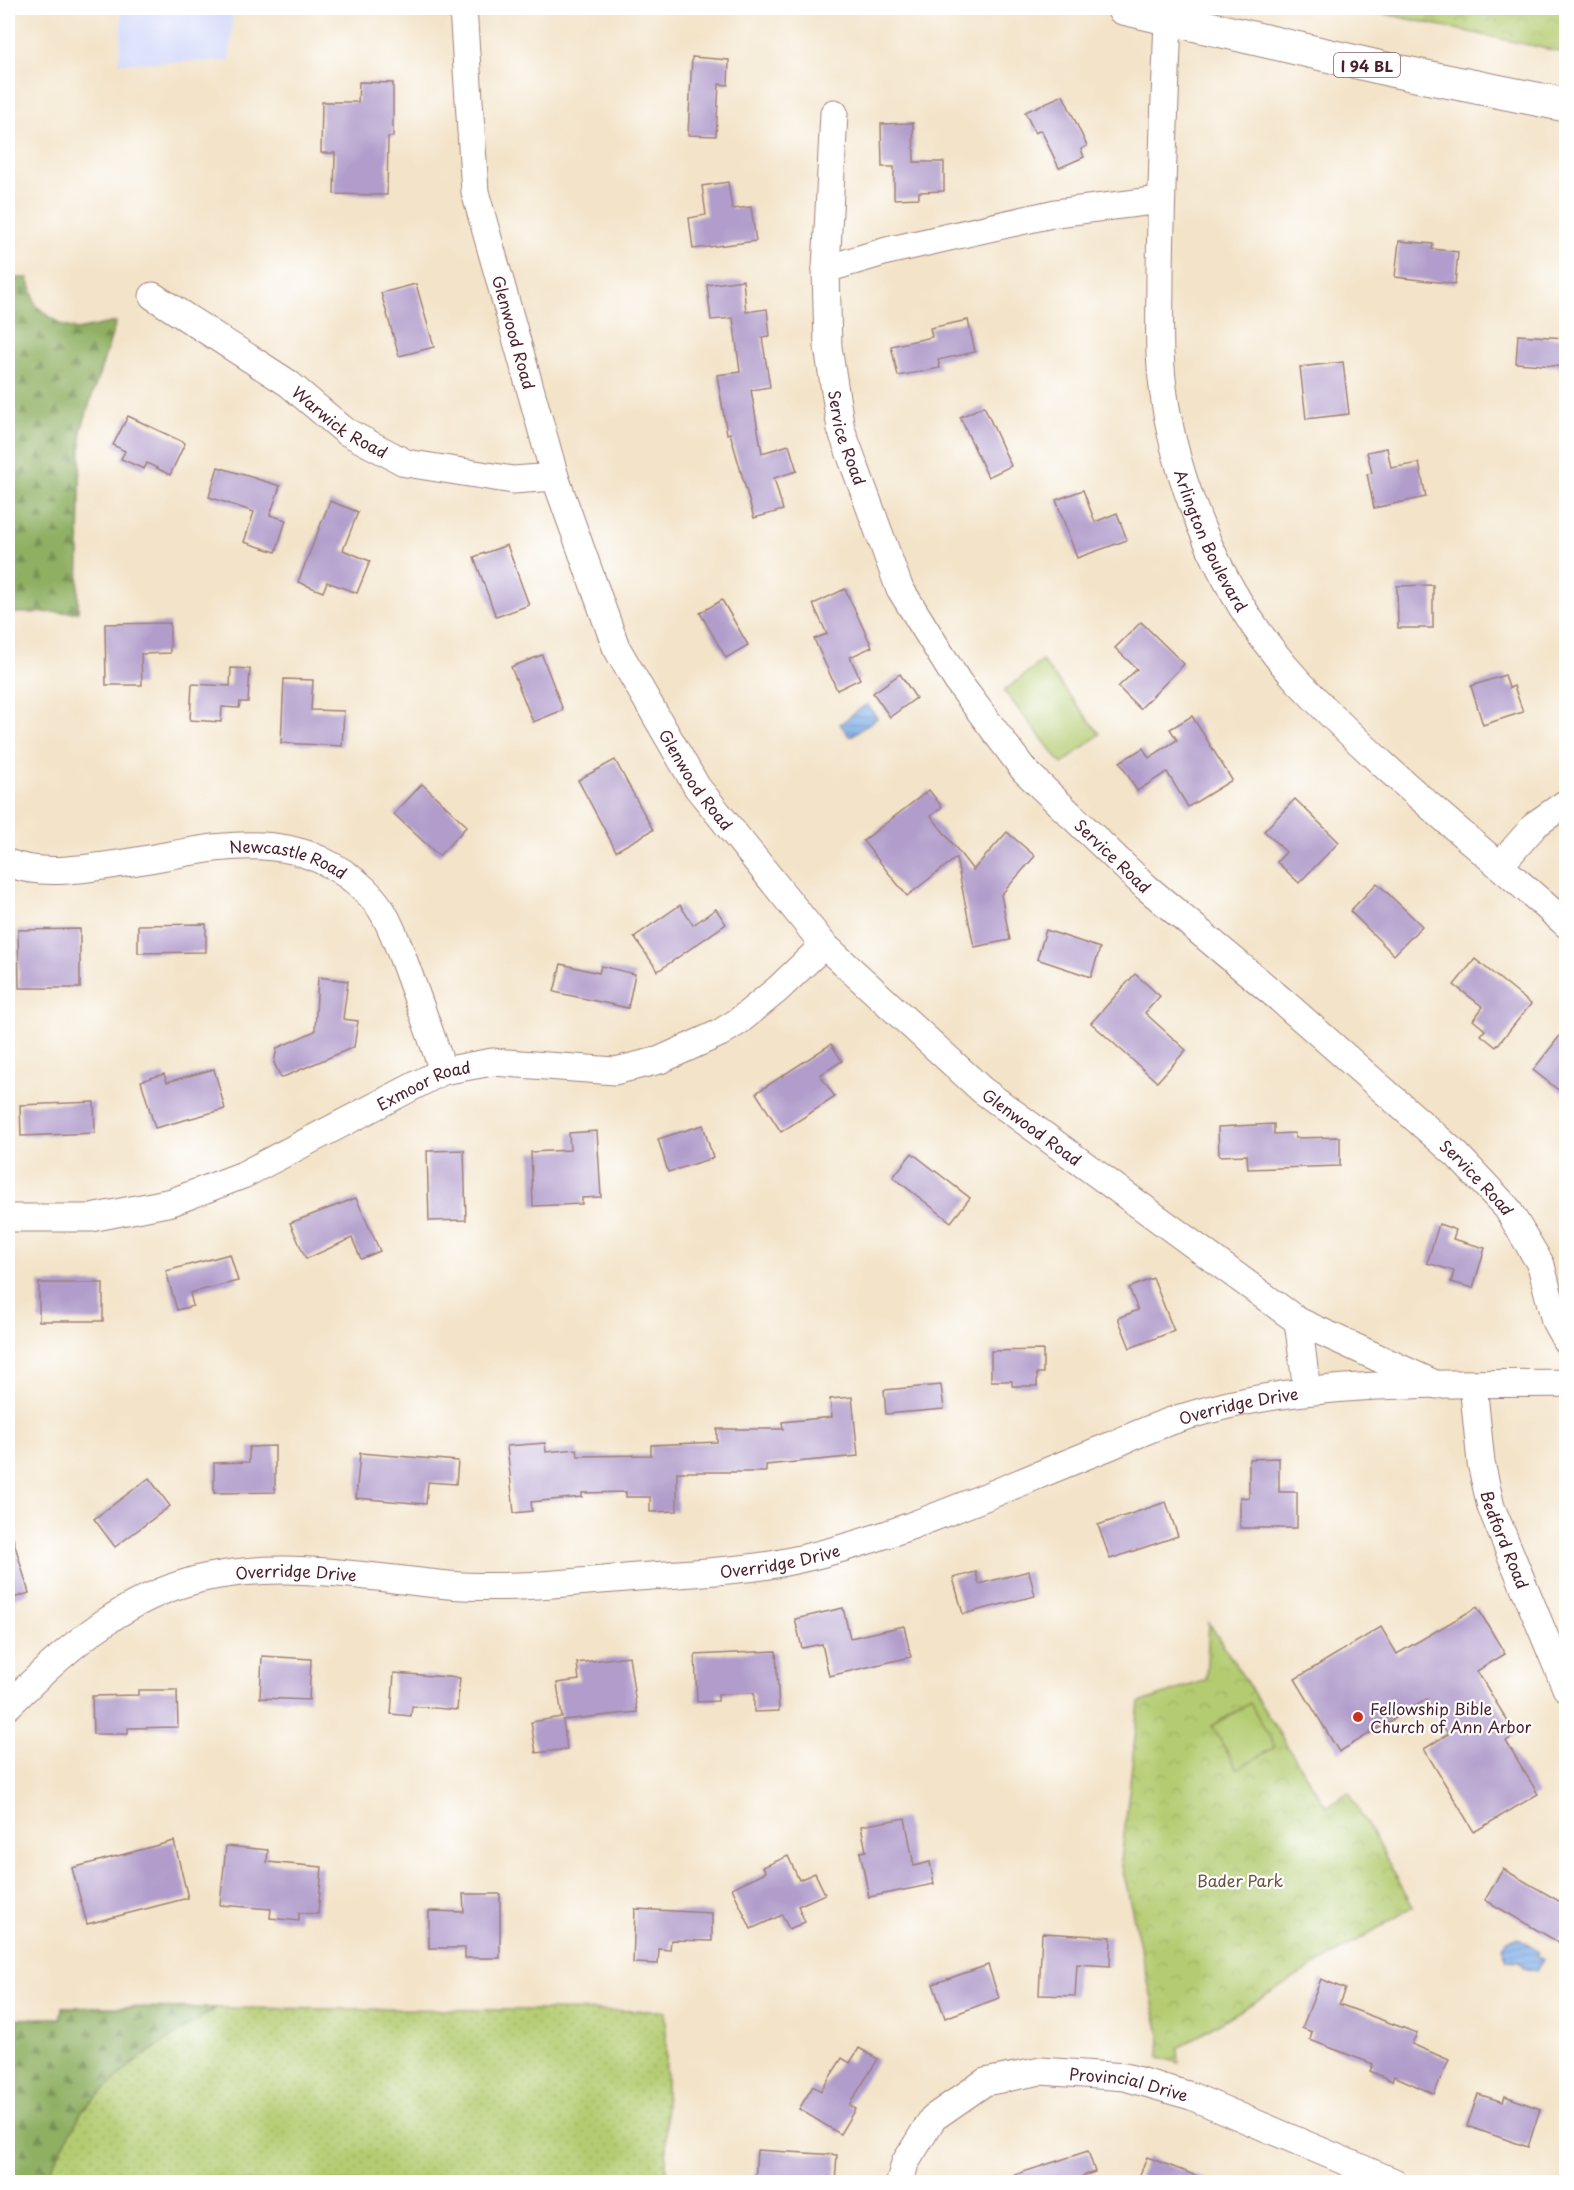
<svg xmlns="http://www.w3.org/2000/svg" width="1574" height="2190" font-family="'Playpen Sans',sans-serif">
	<style>
		.built { fill: #d3d9f9 }
		.grass { fill: url(#grass-dots); stroke: #7f764e; stroke-width: 1.5 }
		.forest { fill: url(#forest-firs); stroke: #6c6847; stroke-width: 1.5 }
		.park { fill: url(#park-crowns); stroke: #7f764e; stroke-width: 1.5 }
		.garden { fill: #b4cc71; stroke: #7f764e; stroke-width: 1.5 }
		.water { fill: url(#water-rules); stroke: #64668a; stroke-width: 1.5 }
		.building { fill: #b19ccb }
		.lines { fill: none; stroke-linecap: round; stroke-linejoin: round }
		.minor-casing { stroke: #9e817a; stroke-width: 29 }
		.major-casing { stroke: #9e817a; stroke-width: 35 }
		.minor { stroke: #fff; stroke-width: 27 }
		.major { stroke: #fff; stroke-width: 33 }
		.poi-dot { fill: #c8321e; stroke: #fff; stroke-width: 2 }
		.labels { text-anchor: middle; dominant-baseline: central; stroke-width: 4.5; stroke-linejoin: round; paint-order: stroke }
		.shield { fill: #fff; stroke: #80626b; stroke-width: 1.5 }
		.shield-label { font-size: 15px; font-weight: bold; fill: #4a1f2b }
		.street-label { font-size: 16px; fill: #4a1f2b; stroke: #fff }
		.poi-label { font-size: 16px; fill: #4a1f2b; stroke: #fff; text-anchor: start }
		.park-label { font-size: 16px; fill: #6a5340; stroke: #fff }
	</style>
	<defs>
		<pattern id="grass-dots" width="8" height="8" patternUnits="userSpaceOnUse" patternTransform="scale(1.5)"><rect width="8" height="8" fill="#b4cc71"/><path d="M2 2h.1M6 6h.1" fill="none" stroke="#9caf62" stroke-width="1.8" stroke-linecap="round"/></pattern>
		<pattern id="forest-firs" width="22" height="20" patternUnits="userSpaceOnUse" patternTransform="scale(1.5)"><rect width="22" height="20" fill="#8fb063"/><path d="M5 1l3.5 6h-7zM16 11l3.5 6h-7z" fill="#778f52"/></pattern>
		<pattern id="park-crowns" width="20" height="18" patternUnits="userSpaceOnUse" patternTransform="scale(1.5)"><rect width="20" height="18" fill="#b4cc71"/><path d="M2 6a3 3 0 1 1 6 0M12 15a3 3 0 1 1 6 0" fill="none" stroke="#9caf62"/></pattern>
		<pattern id="water-rules" width="6" height="5" patternUnits="userSpaceOnUse" patternTransform="scale(1.5)"><rect width="6" height="5" fill="#7faee9"/><path d="M0 2.5h6" fill="none" stroke="#6a8dbd"/></pattern>
	</defs>
	<rect width="100%" height="100%" fill="#fff"/>
	<filter id="ink" filterUnits="userSpaceOnUse"><feTurbulence type="fractalNoise" baseFrequency=".0167" numOctaves="2"/><feDisplacementMap in="SourceGraphic" scale="12" xChannelSelector="R" yChannelSelector="G"/><feConvolveMatrix kernelMatrix="1 2 1 2 8 2 1 2 1" color-interpolation-filters="sRGB"/></filter>
	<filter id="wash" filterUnits="userSpaceOnUse"><feTurbulence type="fractalNoise" baseFrequency=".008" numOctaves="4" result="noise"/><feDisplacementMap in="SourceGraphic" scale="24" xChannelSelector="R" yChannelSelector="G"/><feGaussianBlur stdDeviation="1.35" result="paint"/><feColorMatrix in="noise" values="0 0 0 0 0 0 0 0 0 0 0 0 0 0 0 0 0 1.4 0 .05"/><feComposite in="paint" operator="in"/></filter>
	<g filter="url(#wash)">
		<rect width="100%" height="100%" fill="#f3e3c8"/>
		<!-- built -->
		<path class="built" d="M122,8h111l-3,53 -111,2z"/>
		<!-- grass -->
		<path class="grass" d="M62,2007l604,4v171h-658v-163l53,-1z"/>
		<!-- forest -->
		<g class="forest">
			<path d="M8,278h20l8,28 25,19 16,5 39,-8 -35,108 -3,182 -70,1z"/>
			<path d="M62,2007l154,1 -82,54 -51,48 -40,72h-35v-163l53,-1z"/>
		</g>
		<!-- park -->
		<g class="park">
			<path d="M1358,8h208v45z"/>
			<path d="M1209,1623l117,184 23,-15 64,115 -235,141 1,15 -20,-6 1,-23 -39,-172 18,-159 67,-23z"/>
		</g>
		<!-- garden -->
		<g class="garden">
			<path d="M1042,661l58,73 -38,30 -58,-73z"/>
			<path d="M1250,1703l25,44 -38,22 -25,-43z"/>
		</g>
		<!-- water -->
		<g class="water">
			<path d="M867,704l10,14 -27,19 -10,-13z"/>
			<path d="M1519,1938l20,14 -2,3 6,5 -7,11 -12,-3 -5,-7 -12,-1 -5,-13 5,-7z"/>
		</g>
		<g id="blocks">
			<!-- building -->
			<g class="building">
				<path d="M692,57l37,3 -1,25 -9,-1 -3,52 -28,-1z"/>
				<path d="M359,82l34,1v54h-5l-1,58 -53,-1 1,-41h-14l1,-51h36z"/>
				<path d="M1063,95l24,51 -6,3 3,8 -25,11 -18,-38 -6,3 -10,-21z"/>
				<path d="M913,123l1,39h30v29l-25,1v6l-25,1v-32h-12l-1,-43z"/>
				<path d="M728,182l4,27 19,-2 5,34 -63,8 -4,-31 17,-3 -4,-29z"/>
				<path d="M1399,241l34,3 -1,5 26,3 -3,32 -60,-7z"/>
				<path d="M743,280l3,32 21,-3 3,27 -8,1 8,50 -19,3 11,63 27,-8 8,26 -23,7 9,32 -29,8 -24,-85 -3,1 -10,-59 23,-3 -7,-54 -22,2 -4,-35z"/>
				<path d="M416,284l18,63 -35,9 -18,-63z"/>
				<path d="M968,320l7,32 -37,8 2,8 -42,8 -7,-30 41,-9 -2,-9z"/>
				<path d="M1518,335l48,3v29l-50,-4z"/>
				<path d="M1343,362l6,52 -43,5 -6,-52z"/>
				<path d="M984,406l27,60 -23,11 -28,-60z"/>
				<path d="M128,416l57,27 -15,32 -23,-12 -3,6 -23,-10 4,-8 -12,-6z"/>
				<path d="M1387,448l4,20 28,-5 7,34 -52,11 -7,-34 5,-1 -5,-21z"/>
				<path d="M218,467l62,19 -10,29 16,5 -10,32 -32,-10 10,-30 -45,-15z"/>
				<path d="M1083,490l12,32 22,-9 10,27 -50,18 -21,-58z"/>
				<path d="M330,501l28,11 -15,38 27,11 -13,32 -30,-11 -4,10 -25,-10z"/>
				<path d="M507,545l22,60 -33,12 -22,-60z"/>
				<path d="M1433,585v43h-35l-1,-42z"/>
				<path d="M845,589l27,58 -22,10 10,22 -23,11 -23,-51 13,-5 -14,-30z"/>
				<path d="M722,600l26,45 -22,13 -26,-45z"/>
				<path d="M1141,622l43,42 -44,45 -22,-22 19,-18 -22,-21z"/>
				<path d="M170,623v30l-29,1 1,31h-36l-1,-61z"/>
				<path d="M542,655l21,55 -30,12 -22,-55z"/>
				<path d="M231,668l19,1 -2,33h-8l-1,6 -17,-1 -1,15 -31,-2 2,-36 38,2z"/>
				<path d="M900,674l16,24 -26,19 -17,-24z"/>
				<path d="M1505,675l4,13 5,-2 9,26 -40,13 -12,-39z"/>
				<path d="M284,679l29,1 -2,30 33,1 -2,35 -61,-3z"/>
				<path d="M1192,716l40,64 -44,27 -21,-35 -30,19 -17,-29 23,-14 6,10 28,-18 -7,-11z"/>
				<path d="M615,760l38,70 -37,21 -38,-71z"/>
				<path d="M422,784l45,42 -28,30 -45,-42z"/>
				<path d="M929,790l13,17 -11,9 42,54 34,-38 28,24 -34,39 9,45 -36,7 -18,-89 -49,38 -44,-55z"/>
				<path d="M1295,799l44,43 -40,41 -22,-21 9,-10 -22,-21z"/>
				<path d="M1377,883l45,43 -28,29 -44,-44z"/>
				<path d="M680,905l13,20 23,-16 10,15 -68,47 -24,-34z"/>
				<path d="M206,924v28l-68,1v-28z"/>
				<path d="M80,929v59h-61l-1,-58z"/>
				<path d="M1046,930l54,18 -9,29 -54,-18z"/>
				<path d="M1475,959l56,45 -35,43 -15,-12 4,-5 -12,-10 10,-13 -29,-22z"/>
				<path d="M561,964l38,9 2,-7 34,8 -7,34 -74,-16z"/>
				<path d="M1135,974l25,22 -15,17 41,37 -29,32 -66,-59z"/>
				<path d="M318,977l30,4 -5,38 15,2 -4,26 -73,31 -7,-15 3,-15 38,-17z"/>
				<path d="M1566,1028v68l-33,-26z"/>
				<path d="M831,1044l11,17 -22,14 15,22 -54,35 -25,-39z"/>
				<path d="M214,1069l11,40 -70,19 -14,-47 23,-7 3,8z"/>
				<path d="M94,1102l1,31 -74,3 -1,-31z"/>
				<path d="M1274,1124v10l21,-1v5l45,-1v29l-92,3 -1,-14 -28,1 -1,-29z"/>
				<path d="M703,1125l10,33 -45,14 -10,-33z"/>
				<path d="M597,1131l4,66 -19,1v6l-49,2 -2,-54 39,-2 -1,-17z"/>
				<path d="M464,1150l2,70 -37,1 -2,-70z"/>
				<path d="M912,1153l58,45 -19,24 -58,-45z"/>
				<path d="M356,1198l24,53 -19,8 -9,-21 -46,21 -16,-36z"/>
				<path d="M1439,1224l17,6 -3,9 32,9 -12,40 -22,-6 3,-11 -27,-8z"/>
				<path d="M230,1254l8,27 -48,12 3,13 -16,4 -11,-39z"/>
				<path d="M1153,1278l21,53 -44,17 -12,-30 20,-8 -9,-22z"/>
				<rect x="39" y="1283" width="64" height="38"/>
				<path d="M1043,1350v23h-6v13h-25v-5h-21v-30z"/>
				<path d="M941,1385l3,24 -58,5 -2,-24z"/>
				<path d="M852,1397l6,59 -92,9v7h-89v39l-27,1v-15h-24v-5l-44,1v4l-51,5 1,9 -18,2 -7,-67 38,-3 1,9 31,-3 1,7 73,-1v-10l66,-3v-13h66l-1,-7 50,-5 -2,-18z"/>
				<path d="M275,1446v46l-61,1v-30l35,-1v-15z"/>
				<path d="M360,1453l98,8 -2,23 -28,-2 -2,22 -70,-6z"/>
				<path d="M1279,1458v34h18v36h-57v-31l9,1v-39z"/>
				<path d="M149,1478l21,28 -55,41 -21,-28z"/>
				<path d="M1166,1502l12,34 -68,23 -12,-34z"/>
				<path d="M12,1535l17,58 -21,7v-64z"/>
				<path d="M1029,1571l6,25 -72,18 -10,-36 23,-6 3,12z"/>
				<path d="M1477,1607l28,47 -28,17 39,64 -10,6 32,53 -64,38 -50,-83 24,-15 -21,-35 -88,53 -44,-73 86,-52 16,27z"/>
				<path d="M843,1608l7,30 54,-12 7,31 -82,19 -7,-32 -20,4 -7,-29z"/>
				<path d="M776,1651l3,60 -25,1v-19l-36,1v7l-21,1 -2,-47z"/>
				<path d="M262,1656l49,3 -2,41 -49,-2z"/>
				<path d="M629,1656l8,56 -74,8 4,29 -31,4 -5,-31 31,-5 -5,-34 22,-3 -2,-17z"/>
				<path d="M394,1673l66,5 -3,32 -45,-4 -1,10 -20,-2z"/>
				<path d="M138,1690h39l1,37 -50,1v6h-35l-1,-38 46,-1z"/>
				<path d="M905,1818l9,48 16,-4 4,22 -65,13 -9,-45 6,-1 -5,-25z"/>
				<path d="M174,1841l14,57 -101,26 -15,-56z"/>
				<path d="M226,1846l42,4 -1,12 55,5 -4,47 -19,-1v8l-29,-3 1,-9 -51,-4z"/>
				<path d="M788,1856l11,24 16,-7 10,21 -27,12 7,16 -16,7 -7,-14 -31,14 -19,-41 34,-16 -3,-5z"/>
				<path d="M1503,1869l63,36v23l-8,14 -73,-42z"/>
				<path d="M463,1894h37v64h-35v-10h-36v-37l35,1z"/>
				<path d="M635,1909l77,4v28l-41,-1 -1,10 -11,-1 -1,15 -25,-1z"/>
				<path d="M1042,1933l69,4 -1,29 -33,-2 -2,32 -36,-1z"/>
				<path d="M988,1965l11,33 -54,20 -12,-34z"/>
				<path d="M1321,1979l24,10 -6,15 78,29 -5,11 37,16 -15,34 -40,-18 -2,5 -22,-10 3,-7 -63,-24 2,-8 -10,-4z"/>
				<path d="M859,2048l19,11 -29,46 6,4 -15,25 -41,-25 14,-23 8,5 21,-33 8,5z"/>
				<path d="M1478,2094l25,8 2,-6 35,13 -12,38 -61,-21z"/>
				<path d="M757,2150l80,5 -2,27h-80z"/>
				<path d="M1088,2151l7,21 -13,4 2,6h-82v-3z"/>
				<path d="M1147,2157l63,24v1h-73z"/>
			</g>
		</g>
	</g>
	<g filter="url(#ink)">
		<use href="#blocks" fill-opacity="0" stroke="#9e817a" stroke-width="1.5"/>
		<g class="lines">
			<!-- minor casing -->
			<g class="minor-casing">
				<g id="minor">
					<path id="s1" d="M463,8l12,184 80,285 61,170 81,140 127,158 158,145 316,231 139,64"/>
					<path id="s2" d="M1168,19c-3,85 -7,170 -8,255 0,27 -1,54 0,80 6,115 60,243 138,327 82,88 179,163 268,243"/>
					<path id="s3" d="M834,113l-8,156 2,78 13,82 58,158 59,95 66,88 122,117 134,112 177,156 50,53 34,57 14,56 11,20"/>
					<path d="M826,269l61,-18 169,-38 105,-13"/>
					<path id="s4" d="M153,296l135,87 57,48 61,32 107,17 42,-3"/>
					<path id="s5" d="M8,863c34,14 81,5 117,0 48,-7 100,-22 149,-16 40,4 84,28 107,62 12,19 19,42 27,63 12,33 24,66 35,99"/>
					<path d="M1500,865l36,-41 30,-21"/>
					<path id="s6" d="M8,1218h83l81,-16 71,-27 200,-104 49,-9 123,9 45,-11 60,-27 19,-12 39,-32 46,-44"/>
					<path d="M1298,1321l9,70"/>
					<path id="s7" d="M1473,1384l8,79 10,44 75,181"/>
					<path id="s8" d="M8,1706c59,-59 125,-118 212,-131 76,-13 152,3 228,10 62,5 127,-3 189,-8 46,-4 93,-5 139,-13 112,-21 218,-72 324,-114 28,-11 55,-25 84,-33 122,-39 256,-32 382,-34"/>
					<path id="s9" d="M900,2182l5,-19 28,-45 52,-36 56,-11 84,6 66,19 203,86"/>
				</g>
			</g>
			<!-- major casing -->
			<g class="major-casing">
				<path id="major" d="M1123,8l268,62 175,35"/>
			</g>
			<!-- minor -->
			<use href="#minor" class="minor"/>
			<!-- major -->
			<use href="#major" class="major"/>
		</g>
	</g>
	<!-- markers -->
	<circle class="poi-dot" cx="1358" cy="1717" r="6"/>
	<g class="labels">
		<!-- shield labels -->
		<rect class="shield" x="1334" y="53" width="66" height="24" rx="4.5"/>
		<g class="shield-label">
			<text x="1367" y="65">I 94 BL</text>
		</g>
		<!-- street labels -->
		<g class="street-label">
			<text stroke="none"><textPath href="#s1" startOffset="330">Glenwood Road</textPath></text>
			<text stroke="none"><textPath href="#s4" startOffset="226">Warwick Road</textPath></text>
			<text stroke="none"><textPath href="#s3" startOffset="327">Service Road</textPath></text>
			<text stroke="none"><textPath href="#s2" startOffset="530">Arlington Boulevard</textPath></text>
			<text stroke="none"><textPath href="#s1" startOffset="816">Glenwood Road</textPath></text>
			<text stroke="none"><textPath href="#s3" startOffset="831">Service Road</textPath></text>
			<text stroke="none"><textPath href="#s5" startOffset="285">Newcastle Road</textPath></text>
			<text stroke="none"><textPath href="#s6" startOffset="444">Exmoor Road</textPath></text>
			<text stroke="none"><textPath href="#s1" startOffset="1302">Glenwood Road</textPath></text>
			<text stroke="none"><textPath href="#s3" startOffset="1317">Service Road</textPath></text>
			<text stroke="none"><textPath href="#s8" startOffset="1302">Overridge Drive</textPath></text>
			<text stroke="none"><textPath href="#s7" startOffset="160">Bedford Road</textPath></text>
			<text stroke="none"><textPath href="#s8" startOffset="816">Overridge Drive</textPath></text>
			<text stroke="none"><textPath href="#s8" startOffset="330">Overridge Drive</textPath></text>
			<text stroke="none"><textPath href="#s9" startOffset="282">Provincial Drive</textPath></text>
		</g>
		<!-- poi labels -->
		<g class="poi-label">
			<text x="1370" y="1708">Fellowship Bible<tspan x="1370" dy="18">Church of Ann Arbor</tspan></text>
		</g>
		<!-- park labels -->
		<g class="park-label">
			<text x="1240" y="1880">Bader Park</text>
		</g>
	</g>
	<!-- margin -->
	<rect width="1574" height="2190" fill="none" stroke="#fff" stroke-width="30"/>
</svg>
